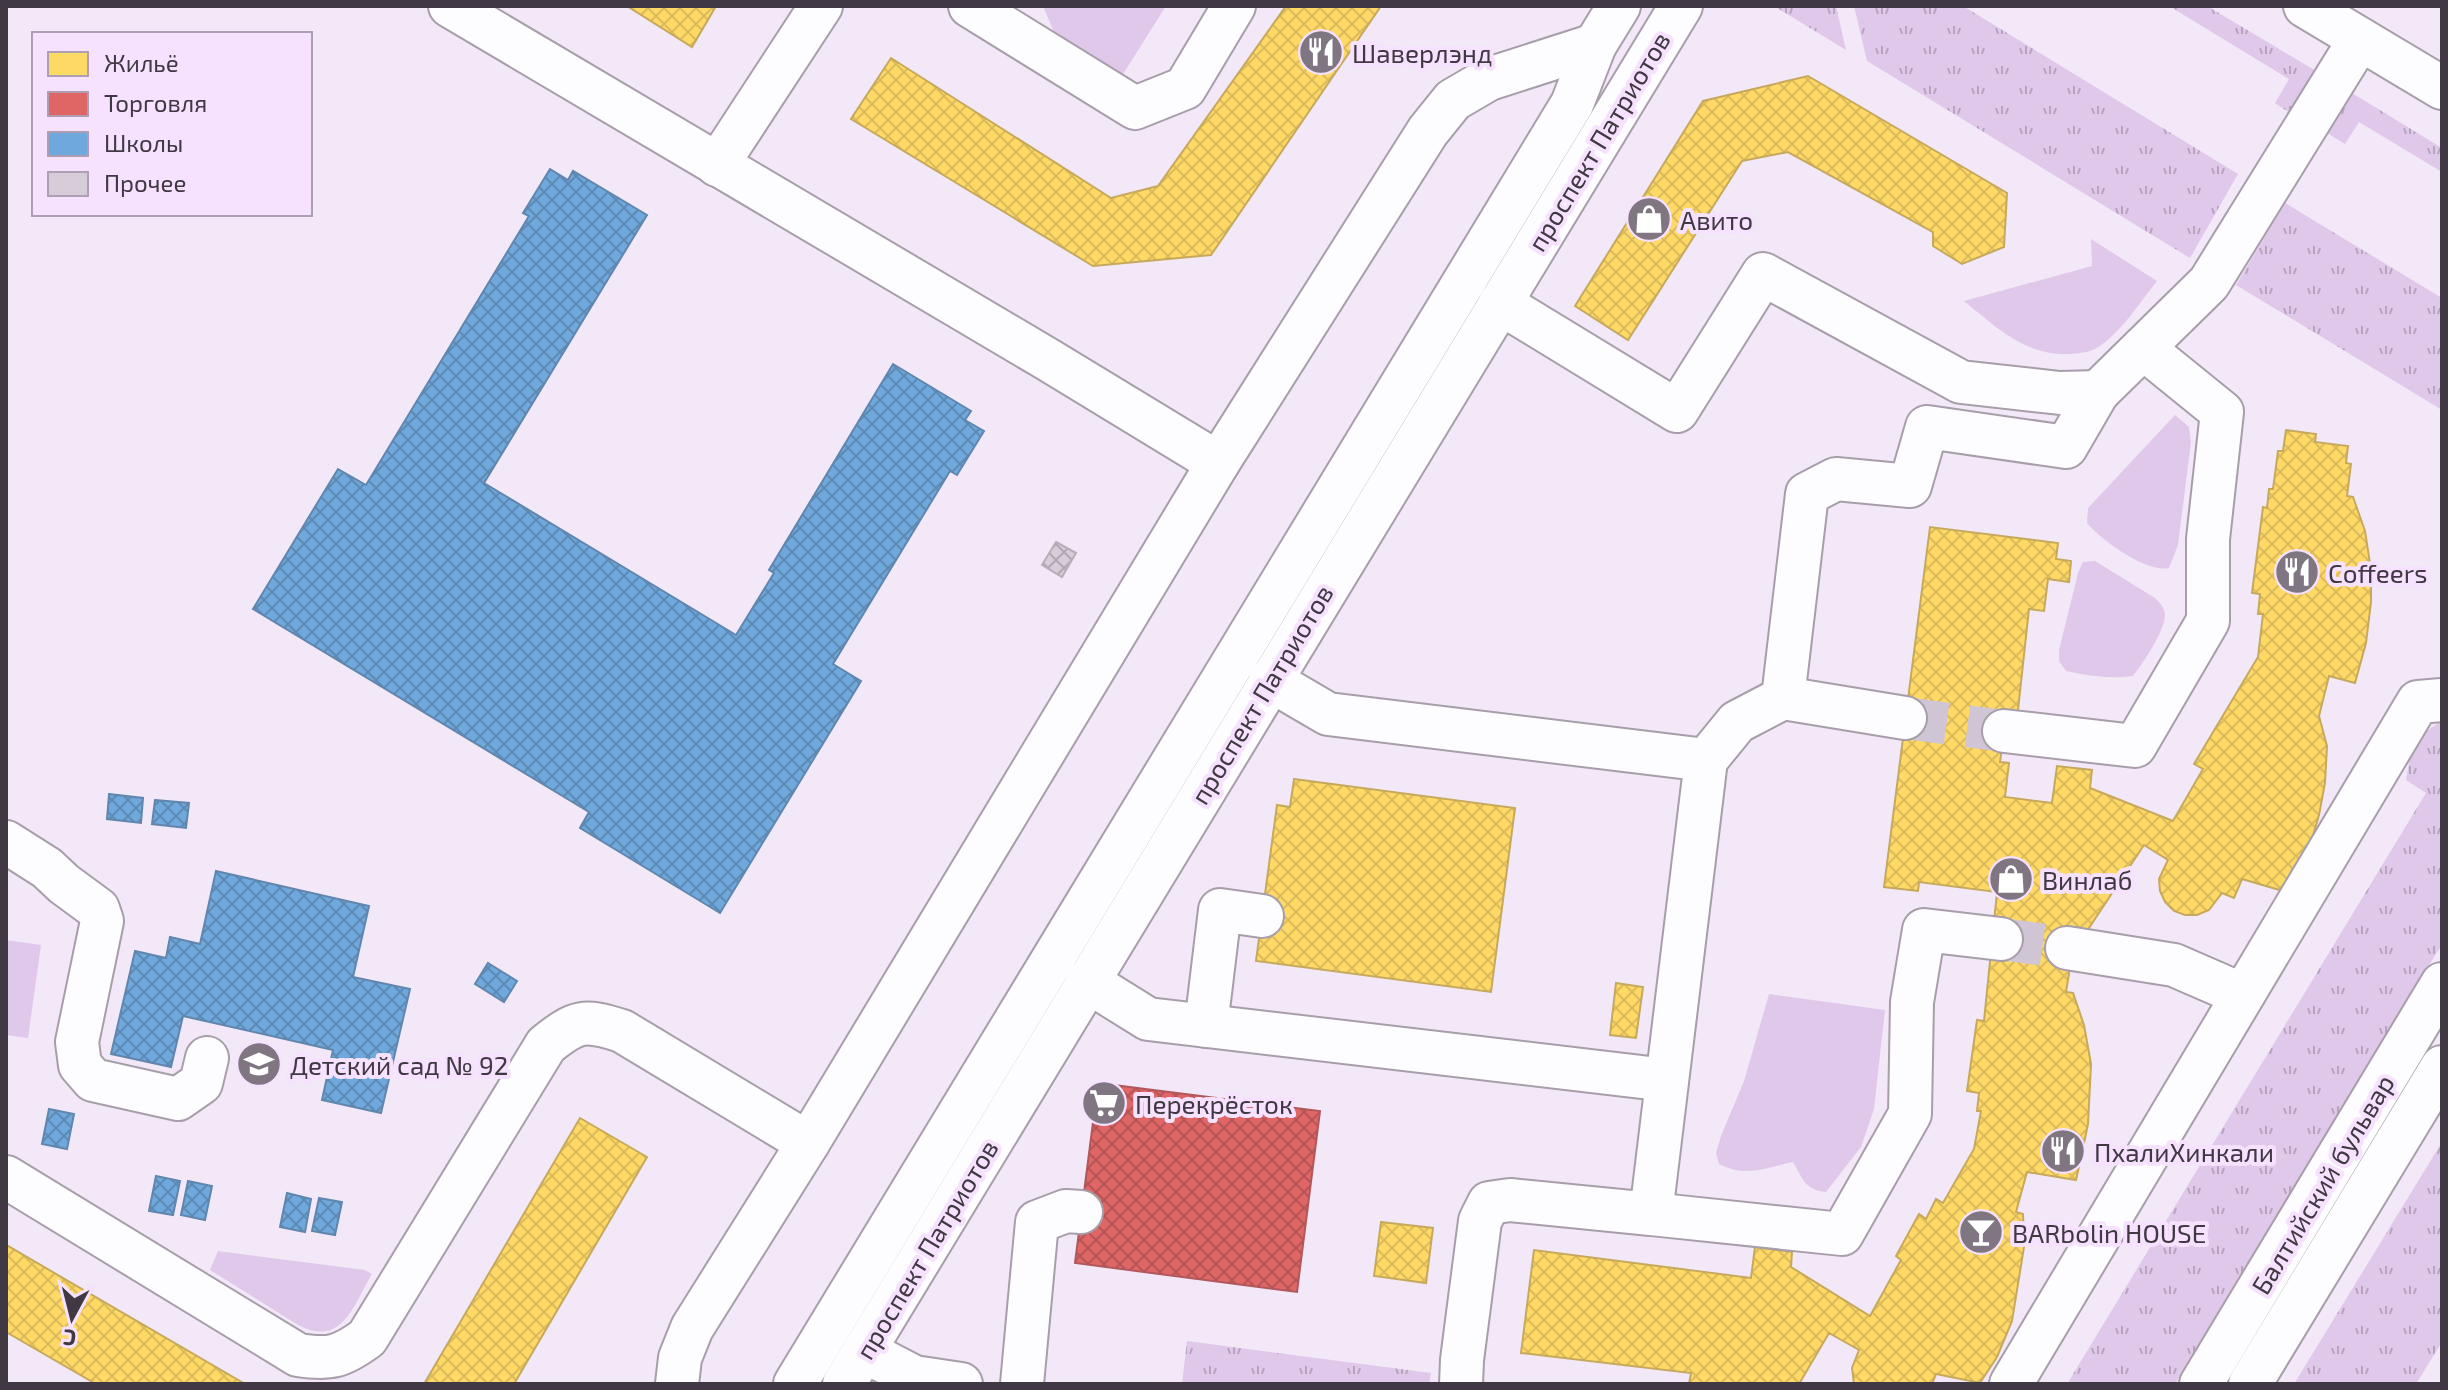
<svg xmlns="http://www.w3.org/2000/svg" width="2448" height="1390" font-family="'Exo 2',sans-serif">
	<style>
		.grass { fill: url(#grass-tufts) }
		.green { fill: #e0c8ea }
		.homes { fill: url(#homes-cross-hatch); stroke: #c6a95c; stroke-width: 2 }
		.shops { fill: url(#shops-cross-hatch); stroke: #b0585c; stroke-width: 2 }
		.schools { fill: url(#schools-cross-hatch); stroke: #6186ae; stroke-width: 2 }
		.building { fill: url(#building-cross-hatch); stroke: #b8aeb9; stroke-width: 2 }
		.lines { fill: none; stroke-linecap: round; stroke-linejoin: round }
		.minor-tunnel { stroke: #cfc5d4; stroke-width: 42; stroke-dasharray: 42 21; stroke-linecap: butt }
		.minor-casing { stroke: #a79eaa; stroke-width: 46 }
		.minor { stroke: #fdfcfe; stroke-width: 42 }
		.labels { text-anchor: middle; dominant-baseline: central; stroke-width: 8; stroke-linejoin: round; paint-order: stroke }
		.poi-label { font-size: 26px; fill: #403843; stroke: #f6e2fe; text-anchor: start }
		.street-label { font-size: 26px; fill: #403843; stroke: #f6e2fe }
	</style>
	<defs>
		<pattern id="grass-tufts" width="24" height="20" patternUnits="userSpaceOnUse" patternTransform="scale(2)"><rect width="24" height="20" fill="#e0c8ea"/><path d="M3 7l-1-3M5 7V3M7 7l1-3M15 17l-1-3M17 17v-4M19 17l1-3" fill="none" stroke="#b7a3bf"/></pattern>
		<pattern id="homes-cross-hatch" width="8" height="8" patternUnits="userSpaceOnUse" patternTransform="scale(2)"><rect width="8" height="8" fill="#ffd966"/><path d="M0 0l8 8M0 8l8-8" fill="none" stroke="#dcbb5a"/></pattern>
		<pattern id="shops-cross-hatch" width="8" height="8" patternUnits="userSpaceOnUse" patternTransform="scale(2)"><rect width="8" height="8" fill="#e06666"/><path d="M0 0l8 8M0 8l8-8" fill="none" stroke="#b75556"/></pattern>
		<pattern id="schools-cross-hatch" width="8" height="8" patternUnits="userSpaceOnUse" patternTransform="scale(2)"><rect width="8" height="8" fill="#6fa8dc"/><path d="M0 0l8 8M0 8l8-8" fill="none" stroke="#5d8ab4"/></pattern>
		<pattern id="building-cross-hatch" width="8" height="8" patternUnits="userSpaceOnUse" patternTransform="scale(2)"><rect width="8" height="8" fill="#d7cdd9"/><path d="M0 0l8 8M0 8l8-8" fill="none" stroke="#b0a7b2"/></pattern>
	</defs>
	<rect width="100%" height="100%" fill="#f3e8f8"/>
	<!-- grass -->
	<g class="grass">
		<path d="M1774,6h62l10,44z"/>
		<path d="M1854,6h109l275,168 -48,84 -323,-197z"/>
		<path d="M2169,6h38l109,65 -23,44 -18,-12 14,-24z"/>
		<path d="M2352,93l90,55v24l-83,-50 -14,22 -18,-11z"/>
		<path d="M2285,203l157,95v112l-206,-125z"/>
		<path d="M2442,721v223l-267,440h-108l359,-591 -20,-13c5,-32 7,-42 36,-59z"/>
		<path d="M2442,1142v200l-26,42h-122z"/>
		<path d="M1187,1341l244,32 -2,11h-247z"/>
	</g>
	<!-- green -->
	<g class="green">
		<path d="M1043,6h123l-48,76 -58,-36z"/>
		<path d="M2091,239l66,42c-17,21 -34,49 -57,65 -8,6 -19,7 -29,8 -45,3 -75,-27 -107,-53l128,-35z"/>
		<path d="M2175,415l14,12 2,15 -13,103 -9,23c-23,5 -68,-28 -82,-45l1,-15z"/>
		<path d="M2095,561l60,37c5,5 10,10 10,18 -1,16 -22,47 -32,60 -22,3 -45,0 -67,-5l-7,-10v-11l19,-77 5,-11z"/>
		<path d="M6,940l35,5 -13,93 -22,-3z"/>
		<path d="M1769,994l116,16 -11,99 -13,38 -35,45c-21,-2 -23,-13 -33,-30 -28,6 -47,16 -74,2l-3,-11 5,-17 23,-55z"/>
		<path d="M218,1251l147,19 7,4c-19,32 -30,74 -74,51l-88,-55z"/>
	</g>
	<!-- homes -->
	<g class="homes">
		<path d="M627,6h89l-24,41z"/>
		<path d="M1286,6h95l-170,249 -118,11 -242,-147 40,-61 220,140 47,-12z"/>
		<path d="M1808,76l199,117 -3,54 -42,17 -29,-18v-14l-145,-80 -46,9 -114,179 -53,-34 128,-205z"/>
		<path d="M2286,430l30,4 -1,8 33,4 -2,17 5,1 -4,32 6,1 12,34 6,39v32l-5,41 -11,40 -26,-7 -10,40 8,30 -2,37 -6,32 -9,31 -27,45 -41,-12 -8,19 -12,-5 -13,17 -12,5h-12l-11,-4 -9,-9 -5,-11 -1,-12 9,-19 -24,-15 -63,95 -10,21 -5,31 7,1 11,32 7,39 -3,60 -8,38 -4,18 -49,-8 -11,40 7,2 1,33 -12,74 -15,36 -17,26 -44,-9 -4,10h-78l-2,-16 7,-18 -30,-17 -30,51h-110l2,-11 -170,-20 13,-103 217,28 4,-31 37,5 -1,15 79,49 31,-56 -5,-4 23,-42 7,5 10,-20 7,4 31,-54 7,-38h-4l2,-18 -12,-2 10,-71 7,1 13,-129 -78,-10 -1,9 -34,-4 46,-360 128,16 -2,16 15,2 -2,21 -21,-3 -4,32 -15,-2 -12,110 -11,-1 -6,44 9,1 -4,34 47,6 5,-37 35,4 -2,18 83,33 30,-52 -9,-5 64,-107 5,-43h-5l2,-20 -8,-1 11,-86 4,1 2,-19h4l5,-38h5z"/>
		<path d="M1294,779l221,29 -24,184 -235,-31 21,-156 13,2z"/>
		<path d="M1616,983l27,4 -7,51 -26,-3z"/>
		<path d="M580,1118l67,39 -133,227h-90z"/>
		<path d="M1381,1222l52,6 -7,55 -52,-7z"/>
		<path d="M6,1245l2,1 237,138h-149l-90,-52z"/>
	</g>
	<!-- shops -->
	<path class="shops" d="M1098,1083l222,28 -23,181 -222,-29z"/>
	<!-- schools -->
	<g class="schools">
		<path d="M550,169l18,11 5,-9 74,44 -163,268 252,152 38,-62 -5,-3 124,-206 78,47 -6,9 19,11 -27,44 -7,-4 -117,193 28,17 -141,232 -140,-85 9,-16 -336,-203 85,-140 28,16 163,-269 -6,-3z"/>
		<path d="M109,794l34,4 -2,25 -34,-4z"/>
		<path d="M155,800l34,3 -3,25 -34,-4z"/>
		<path d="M216,871l153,35 -16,71 57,12 -29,124 -59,-13 11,-50 -150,-34 -12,51 -60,-13 24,-103 31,7 4,-21 30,7z"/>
		<path d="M488,963l29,18 -13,21 -29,-18z"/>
		<path d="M49,1109l25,5 -7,35 -25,-5z"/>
		<path d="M156,1176l24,5 -7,34 -24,-4z"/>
		<path d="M188,1181l24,5 -7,34 -24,-5z"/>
		<path d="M287,1193l24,6 -6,33 -25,-5z"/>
		<path d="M319,1198l23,4 -7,33 -23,-4z"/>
	</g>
	<!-- building -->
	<path class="building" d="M1056,542l20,11 -14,24 -20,-12z"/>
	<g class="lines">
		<!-- minor-tunnel -->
		<g class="minor-tunnel">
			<path d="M1905,718l99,13"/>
			<path d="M2001,939l66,9"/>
		</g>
		<!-- minor casing -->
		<g class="minor-casing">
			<g id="minor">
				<path d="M450,6l597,353 171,104"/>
				<path d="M970,6l165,102 50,-20 49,-82"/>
				<path d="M2305,6l137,82"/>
				<path d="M717,165l104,-159"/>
				<path d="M1500,303l177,108 86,-137 198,108 99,11 38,-1 111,-109 151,-244"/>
				<path d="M1270,680l58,34 378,46 -55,454 -141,-14 -21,3 -9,18 -18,139 -1,24"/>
				<path d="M1783,698l122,20"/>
				<path d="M2004,731l131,15 73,-125v-82l14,-127 -79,-64"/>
				<path d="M1706,760l31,-38 46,-24 24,-204 29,-15 74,7 17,-59 139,20 32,-55"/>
				<path d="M6,842l41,26 17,16 34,25 4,12 -25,121 3,23 13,15 85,19 23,-16 6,-25"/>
				<path d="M2067,948l107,17 69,30"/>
				<path d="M1087,981l61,38 519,61"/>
				<path d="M1206,1026l14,-116 42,6"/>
				<path d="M6,1177l292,178c32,5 43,2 69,-17l179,-293c31,-25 38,-26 76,-14l186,112"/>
				<path d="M1651,1214l191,20 68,-120 2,-112 12,-72 77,9"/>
				<path d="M864,1351l50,26 47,7"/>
				<path d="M677,1384l3,-26 12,-30 116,-185 410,-680 210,-332 25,-31 36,-21 106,-34"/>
				<path d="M795,1384l777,-1280 23,-59 24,-39"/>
				<path d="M844,1384l837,-1378"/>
				<path d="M1022,1384l15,-162 29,-11 15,1"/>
				<path d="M2011,1384l407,-682 24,-2"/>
				<path d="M2201,1384l241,-400"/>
				<path d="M2250,1384l192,-317"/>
			</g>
		</g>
		<!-- minor -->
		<use href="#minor" class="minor"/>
	</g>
	<!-- icons -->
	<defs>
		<g id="restaurant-disc" transform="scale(2.3)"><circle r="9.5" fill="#7f7682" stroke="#f6e2fe"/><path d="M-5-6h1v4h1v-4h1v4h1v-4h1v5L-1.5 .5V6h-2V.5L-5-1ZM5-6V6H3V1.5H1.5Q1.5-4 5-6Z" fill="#fff"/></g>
		<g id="shop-disc" transform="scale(2.3)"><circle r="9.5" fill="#7f7682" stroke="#f6e2fe"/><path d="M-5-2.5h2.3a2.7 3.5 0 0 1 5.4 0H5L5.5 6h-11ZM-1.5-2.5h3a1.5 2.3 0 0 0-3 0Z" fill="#fff"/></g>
		<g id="school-disc" transform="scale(2.3)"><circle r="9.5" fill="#7f7682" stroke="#f6e2fe"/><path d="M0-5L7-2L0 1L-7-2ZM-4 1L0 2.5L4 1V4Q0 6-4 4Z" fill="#fff"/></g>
		<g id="supermarket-disc" transform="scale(2.3)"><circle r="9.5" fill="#7f7682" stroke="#f6e2fe"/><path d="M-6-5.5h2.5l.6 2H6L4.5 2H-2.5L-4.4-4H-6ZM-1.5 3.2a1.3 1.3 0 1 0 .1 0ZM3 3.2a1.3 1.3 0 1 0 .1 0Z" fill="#fff"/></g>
		<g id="bar-disc" transform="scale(2.3)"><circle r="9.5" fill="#7f7682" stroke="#f6e2fe"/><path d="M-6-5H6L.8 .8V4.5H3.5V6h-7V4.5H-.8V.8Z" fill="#fff"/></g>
	</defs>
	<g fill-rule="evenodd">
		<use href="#restaurant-disc" x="1321" y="52"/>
		<use href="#shop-disc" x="1649" y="219"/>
		<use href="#restaurant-disc" x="2297" y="572"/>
		<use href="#shop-disc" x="2011" y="879"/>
		<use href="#school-disc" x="259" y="1064"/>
		<use href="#supermarket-disc" x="1104" y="1103"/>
		<use href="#restaurant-disc" x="2063" y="1151"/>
		<use href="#bar-disc" x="1981" y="1232"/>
	</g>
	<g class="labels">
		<!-- poi labels -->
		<g class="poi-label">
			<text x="1352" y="52">Шаверлэнд</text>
			<text x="1680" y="219">Авито</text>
			<text x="2328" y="572">Coffeers</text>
			<text x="2042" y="879">Винлаб</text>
			<text x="290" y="1064">Детский сад № 92</text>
			<text x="1135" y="1103">Перекрёсток</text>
			<text x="2094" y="1151">ПхалиХинкали</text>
			<text x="2012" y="1232">BARbolin HOUSE</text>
		</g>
		<!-- street labels -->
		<g class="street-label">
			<text transform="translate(1598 141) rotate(-59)">проспект Патриотов</text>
			<text transform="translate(1261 694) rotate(-59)">проспект Патриотов</text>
			<text transform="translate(2322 1184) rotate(-59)">Балтийский бульвар</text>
			<text transform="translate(926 1249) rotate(-59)">проспект Патриотов</text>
		</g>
	</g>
	<!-- border -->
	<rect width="2448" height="1390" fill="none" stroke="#403843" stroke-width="16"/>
	<!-- legend -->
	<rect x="32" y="32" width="280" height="184" fill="#f6e2fe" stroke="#ad9eb3" stroke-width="2"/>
	<rect x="48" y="52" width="40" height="24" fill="#ffd966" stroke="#ad9eb3" stroke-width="2"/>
	<text x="104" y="72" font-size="24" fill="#403843">Жильё</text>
	<rect x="48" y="92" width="40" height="24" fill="#e06666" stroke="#ad9eb3" stroke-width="2"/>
	<text x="104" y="112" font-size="24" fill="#403843">Торговля</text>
	<rect x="48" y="132" width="40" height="24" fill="#6fa8dc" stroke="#ad9eb3" stroke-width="2"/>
	<text x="104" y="152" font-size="24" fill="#403843">Школы</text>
	<rect x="48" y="172" width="40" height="24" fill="#d7cdd9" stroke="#ad9eb3" stroke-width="2"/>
	<text x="104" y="192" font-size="24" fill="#403843">Прочее</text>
	<!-- north arrow -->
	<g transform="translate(72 1318) rotate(187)" stroke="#f6e2fe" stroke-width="6" paint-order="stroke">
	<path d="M0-6L14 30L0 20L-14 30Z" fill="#403843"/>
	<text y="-12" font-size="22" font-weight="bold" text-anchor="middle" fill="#403843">С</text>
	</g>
</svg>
